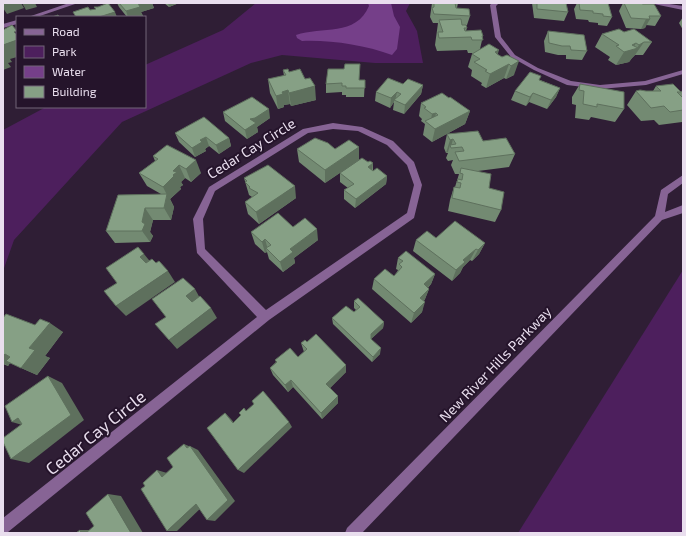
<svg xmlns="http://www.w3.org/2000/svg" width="686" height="536" font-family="'Exo 2',sans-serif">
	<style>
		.green { fill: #4d1f5d }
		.water { fill: #753f89 }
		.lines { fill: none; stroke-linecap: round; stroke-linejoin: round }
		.minor { fill: #876495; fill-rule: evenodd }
		.wall { fill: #738a72 }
		.shaded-wall { fill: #5e705d }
		.building { fill: #86a085; stroke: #5e705d }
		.labels { text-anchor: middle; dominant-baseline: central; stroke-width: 4; stroke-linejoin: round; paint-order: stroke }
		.street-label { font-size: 14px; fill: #e9deee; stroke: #25142b }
		.near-street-label { font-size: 17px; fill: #e9deee; stroke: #25142b }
	</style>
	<rect width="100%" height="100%" fill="#2f1e35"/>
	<!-- green -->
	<g class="green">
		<path d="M256,3h154l-4,8 11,20 6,32h-48l-93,-8 -31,8 -129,59 -108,118 -11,31v-141l43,-23h99v-42l78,-35z"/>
		<path d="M683,270v263h-165z"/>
	</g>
	<!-- water -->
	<path class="water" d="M368,3h23l3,13 6,11 -3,22 -5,6c-28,-10 -60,-15 -90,-14l-5,-3 -1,-3c26,-9 60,2 73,-29z"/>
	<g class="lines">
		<!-- minor -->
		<g class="minor">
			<path d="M69,3h9l-41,14h-9z"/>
			<path d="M492,3h7l-3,3 5,31 14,18 23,13 33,13 29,4 45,-4 38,-11v4l-37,11 -46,4 -33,-4 -33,-15 -23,-13 -16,-20 -5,-32z"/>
			<path d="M649,3h14l20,3v4z"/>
			<path d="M17,20v4l-14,4v-4z"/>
			<path d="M333,123l29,4 31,14 21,21 8,23 -8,33 -145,102 -261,212 -5,1v-15l254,-201 -60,-64 -4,-34 16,-32 94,-58zM333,129l25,2 29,14 20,20 7,20 -7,28 -141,97 -61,-61 -2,-30 12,-28 93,-58z"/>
			<path d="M683,175v8l-15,11 -3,18 18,-7v8l-21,7 -300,313h-17l2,-5 308,-312 6,-26z"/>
		</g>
	</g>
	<!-- wall -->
	<g class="wall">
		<path d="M117,3h35l2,5 -13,4 2,4 -3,1h-13l-8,-10z"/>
		<path d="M164,3h15l-10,4z"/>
		<path d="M432,3h26l-1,5 13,8 -3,9h-5l5,3 -1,3 17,5 -3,13 18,6 4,2 5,-2 7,20 -8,4 -2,-1 -18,10 -5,-3 1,-2 -11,-7 1,-6 -4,-3 4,-13 1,-1h-5l-1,-3 -30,1 -2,-6 3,-22h-5l-3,-6z"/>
		<path d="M532,3h34l2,9 -4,9 -30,-3z"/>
		<path d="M577,3h31l4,14 -5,9 -9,-1v-2l-9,-1 -1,-2 -12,-1 -2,-10z"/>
		<path d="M623,3h17l21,13 -6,10 -9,-1 -1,3 -4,1 -15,-1 -7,-17z"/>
		<path d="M683,17v13l-4,-7z"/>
		<path d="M548,31l39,20 -5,9 -16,-1v-4h-8l-13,-3 -1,-11z"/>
		<path d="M624,32l28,10 -9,13h-8l-3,3 -3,4 -13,3 -8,-5 2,-3 -15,-10 7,-13z"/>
		<path d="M283,70l6,2 27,28 -25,6 -1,-2 -6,1v2l-6,2 -8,-16 -2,-14 16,-3z"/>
		<path d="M359,80h6l-1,17h-18v-2h-4v-3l-16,1v-9z"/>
		<path d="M540,80l20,8 -4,9 -9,12 -18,-7 -3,4 -15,-6 4,-9z"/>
		<path d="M403,84l20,1 -2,9 -17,20 -11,-4 1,-8 -4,6 -15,-7 1,-9z"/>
		<path d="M580,84l44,25 -9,13 -24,-5 -2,3 -14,-2 1,-13 -4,-1v-7z"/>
		<path d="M656,86l25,6 2,-3v32l-1,1 -23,3 -5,-5 -13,1 -14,-16 9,-14h17z"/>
		<path d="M449,98l21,13 -5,13 -33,18 -9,-7 2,-11 -4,-3 1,-2 -3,-3 2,-13z"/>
		<path d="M223,112l47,6 -13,9 1,5 -11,7 -22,-18z"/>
		<path d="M175,133l54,5 2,8 -12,8 -10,-8 -4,3 1,2 -11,6 -16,-15z"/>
		<path d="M447,134l36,7 32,13 -6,13 -31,4 11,17 12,22 -6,12 -47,-11 2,-11 4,-13h1l4,-13h-4l-4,-9 2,-5 -5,1 -2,-3 2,-5h-2l-2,-5z"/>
		<path d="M297,149h38l24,11 -34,23 -26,-21z"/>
		<path d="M153,156l48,17 -10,9 -6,-4 -4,4 2,3 -3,2 1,2 -11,10 4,8 -3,13h-18l-3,12 3,4 -3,6 -35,1 -9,-12 55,-37 -14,-8 -8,-13 16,-12z"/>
		<path d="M368,162l5,1v8l14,5 -1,8 -31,24 -11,-9v-9l4,-2 -8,-6v-9z"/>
		<path d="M244,178l52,20 -37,26 -11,-10 -3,-12 7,-5 -3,-2z"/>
		<path d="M293,227l25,13 -24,18 1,5 -12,9 -14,-13 -2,-7 -2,1 -10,-9 -4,-12z"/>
		<path d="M436,238l49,5 -6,11 -7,7 -2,-1 -7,7 -3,6 -8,8 -39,-30 3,-11z"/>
		<path d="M398,258l37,16 -4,10 -3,4 1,1 -4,10 -1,2 -2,11 -11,11 -39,-34 2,-10 20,-3 3,-4 1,-2 -2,-1z"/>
		<path d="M354,301l30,21 -1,6 -12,11 9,15 -8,8 -39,-38 -1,-6 22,-6 2,-2 -2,-2z"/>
		<path d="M3,318l60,14 -18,24 5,2 -13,17 -27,-12 -2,3 -5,-2z"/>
		<path d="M307,342l39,23v7l-16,16 8,15 -16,16 -29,-32 -5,5 -15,-17 -3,-7 6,-6 -1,-2 23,-3 6,-5 -3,-9z"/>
	</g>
	<!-- shaded-wall -->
	<g class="shaded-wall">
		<path d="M6,3h15l3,5 -17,6 -4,-6v-4z"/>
		<path d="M22,3h13l2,4 -11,3z"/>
		<path d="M138,3h14l2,5 -13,4 2,4 -3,1h-12l-2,-6z"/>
		<path d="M168,3h11l-10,4z"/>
		<path d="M115,12l2,5h-18z"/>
		<path d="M646,19h4l-5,9 -4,1z"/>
		<path d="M17,40v17l-7,2 2,3 -4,1 3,4 -8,3v-25z"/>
		<path d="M644,42l-9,13 -3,3 -3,4 -13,3 8,-13 8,-7 4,-2 -4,7 5,-2 2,-3z"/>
		<path d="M499,50l-4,14v-12z"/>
		<path d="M519,61l-5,14 -8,4 5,-13z"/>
		<path d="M509,64l-5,14 -18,10 4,-14z"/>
		<path d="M423,85l-2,9 -17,20 1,-9z"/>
		<path d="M315,86l1,14 -25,6 -2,-13z"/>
		<path d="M560,88l-4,9 -9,12 4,-9z"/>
		<path d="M288,90l2,14 -6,1v2l-6,2 -2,-13 6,-4z"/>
		<path d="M397,92l-2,9 -1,-1v2l-4,6 1,-10z"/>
		<path d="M533,93l-4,9 -3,4 4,-9z"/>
		<path d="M269,109l1,9 -13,9 1,5 -11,7 -2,-9 5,-11z"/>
		<path d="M470,111l-5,13 -33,18 3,-13z"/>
		<path d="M436,113l-3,13 -3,-1 2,-11z"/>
		<path d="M206,137l3,9 -4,3 1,2 -11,6 -3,-9 8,-8z"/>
		<path d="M229,138l2,8 -12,8 -3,-9z"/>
		<path d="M453,139l-2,8 -1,-2 -2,7 -2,1 4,-13z"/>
		<path d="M359,147v13l-34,23v-13z"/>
		<path d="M196,160l5,13 -10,9 -5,-13z"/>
		<path d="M373,163l-1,8 -4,-4z"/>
		<path d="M179,165l6,13 -4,4 2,3 -3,2 1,2 -11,10 4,8 -3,13 -7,-12 3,-13 -4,-8 10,-16z"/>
		<path d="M387,176l-1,8 -31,24 1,-9z"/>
		<path d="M295,186l1,12 -37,26 -3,-12z"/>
		<path d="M145,208l8,12 -3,12 3,4 -3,6 -8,-11v-9z"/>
		<path d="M317,229l1,11 -24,18 1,5 -12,9 -3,-10 10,-13z"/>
		<path d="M265,239l3,11 -2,-2 1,4 -2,1 -3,-11z"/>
		<path d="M485,243l-6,11 -7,7 6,-11z"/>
		<path d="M476,249l-6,11 -7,7 -3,6 -8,8 4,-11 7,-10z"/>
		<path d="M144,254l9,11 -5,3 -8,-11z"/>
		<path d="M168,271l7,11 -49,34 -10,-10z"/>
		<path d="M435,274l-4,10 -11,11 4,-11z"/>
		<path d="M195,289l6,11 -8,6 -7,-10z"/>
		<path d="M429,289l-4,10 -8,9 3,-10z"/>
		<path d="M425,302l-3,10 -11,11 3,-10z"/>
		<path d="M211,308l6,10 -40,31 -8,-9z"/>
		<path d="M384,322l-1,6 -13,12 1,-6z"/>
		<path d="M50,323l13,9 -18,24 5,2 -13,17 -16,-7 8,-20z"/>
		<path d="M381,348l-1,6 -8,8 1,-5z"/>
		<path d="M3,354h2l16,8 -11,1 -2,3 -5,-3z"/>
		<path d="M346,365v7l-19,19 -1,-7z"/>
		<path d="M48,376l14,7 22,37 -55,43 -18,-4z"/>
		<path d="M291,380l2,7 -5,5 -3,-7z"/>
		<path d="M338,396v7l-16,16 -1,-6z"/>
		<path d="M225,413l6,6 7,9 -5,-5z"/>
		<path d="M18,418l11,9 -17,-5z"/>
		<path d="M289,422l3,5 -48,46 -6,-3z"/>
		<path d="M184,444l7,3 -1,-1 8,4 37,51 -20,20 -8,-1 -20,-72z"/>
		<path d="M157,470l10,3 -5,4z"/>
		<path d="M108,494l13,2 22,37h-12z"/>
		<path d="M196,504l8,1 -27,26h-10z"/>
		<path d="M80,530h15l2,3h-16z"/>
	</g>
	<!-- building -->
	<g class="building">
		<path d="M108,3l7,9 -16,5h-23l-3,-5 15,-5 2,3 6,-1 -2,-2h4z"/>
		<path d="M119,3h19l2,4 -14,4z"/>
		<path d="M434,3h21l1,5 13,1 1,7 -36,-2 -2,-6 2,-1z"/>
		<path d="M537,3h29l2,9 -31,-3z"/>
		<path d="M579,3h29l4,14 -9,-1v-2l-10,-1v-2l-13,-1z"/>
		<path d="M624,3h16l3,1h11l7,12h-12l1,3h-4l-15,-1z"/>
		<path d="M58,15l2,2h-8z"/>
		<path d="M461,19l1,6h4l1,3h-3l1,3 16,-1 2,6h-1l1,4h-11l-1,-3 -32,1 -1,-6h5l-4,-12z"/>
		<path d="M12,25l5,6 -3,1 3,3v5l-14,5v-15z"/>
		<path d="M619,29l5,3 10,-3 18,13h-8l-5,3 -3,-2 -4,2 6,3 -14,4 -8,-6 3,-1 -17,-11z"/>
		<path d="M548,31l36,4 3,16 -16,-1 -1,-4h-8l-13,-3z"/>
		<path d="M489,44l10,6 -4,2 2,2 5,3 5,-2 12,6 -8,5 -2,-2 -19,10 -5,-3 2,-1 -13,-8 6,-3 -8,-5z"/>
		<path d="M345,64h15l-1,16h6v8h-19v-2h-4v-3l-16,1 2,-15h16z"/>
		<path d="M288,69l1,3 11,-3 5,10 5,-1 5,8 -26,7 -1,-3 -6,2 1,2 -7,2 -8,-17 18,-4 -3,-5z"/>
		<path d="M530,72l11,4 -2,4 21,8 -9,12 -18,-7 -3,4 -15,-6z"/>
		<path d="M388,78l15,6 5,-5 15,6 -18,20 -11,-5 7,-6 -4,-2 -6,6 -15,-6z"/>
		<path d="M580,84l44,8v17l-27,-5v3l-14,-3 1,-13 -5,-1z"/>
		<path d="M673,84l8,8h-4l6,6v12l-13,2 -6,-6 -13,2 -15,-17 4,-1 6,1h15l-5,-5z"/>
		<path d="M442,93l7,5 1,-1 20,14 -35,18 -10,-8 13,-6 -2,-2 -4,1 -8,-6 2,-1 -5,-4z"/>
		<path d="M252,97l17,12 -14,9 -5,1 6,4 -11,7 -22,-18z"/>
		<path d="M204,117l25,21 -13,7 -10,-8 -6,3 2,2 -10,6 -17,-15z"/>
		<path d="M478,131l5,10 23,-3 9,16 -56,7 -4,-9 9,-1 -2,-4 -11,1 -1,-3 6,-1 -3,-5 -3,1 -3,-6z"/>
		<path d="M315,138l13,5 7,6 14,-9 10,7 -34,23 -28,-21z"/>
		<path d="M167,145l29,15 -10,9 -7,-4 -6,6 4,1 -4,3 1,1 -11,11 -24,-14 19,-14 -5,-3z"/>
		<path d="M362,158l6,4 2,-1 3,2 -5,4 5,4 4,-3 10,8 -31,23 -12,-9 10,-6 -14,-11z"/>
		<path d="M268,165l27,21 -39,26 -11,-10 13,-9 -9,-5 1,-1 -5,-5 2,-1 -3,-3z"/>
		<path d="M461,168l30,6 -2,14 15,4 -3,18 -49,-12 2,-11 6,1 1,-5 -4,-1 1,-3 4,1 1,-6 -3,-1z"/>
		<path d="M167,194l-3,14h-19l-3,14 3,2 -3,7h-36l12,-36z"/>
		<path d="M278,213l15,14 12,-9 12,11 -27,20 3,3 -13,10 -14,-14 5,-3 -6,-6 -3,3 -11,-10z"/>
		<path d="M455,221l30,22 -7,7 -2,-1 -13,11 2,2 -9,8 -40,-30 11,-9 9,7z"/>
		<path d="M138,247l6,7 -4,3 6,6 6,-4 4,4 3,-2 9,10 -52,35 -12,-15 13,-8 -11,-15z"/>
		<path d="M406,251l29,23 -11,10 5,5 -9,9 5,4 -11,11 -40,-34 11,-10 9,7 8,-9 -3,-3 4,-3 -5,-3z"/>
		<path d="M183,278l12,11 -9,7 6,6 8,-6 11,12 -42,32 -14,-16 11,-7 -14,-18z"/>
		<path d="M358,298l26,24 -13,12v5l10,9 -8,9 -41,-39 14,-12 8,6 6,-5 -6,-6z"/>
		<path d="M6,314l29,11 5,-6 10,4 -21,25 6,2 -14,18 -15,-7 4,-4 -5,-3 -1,1h-1v-37z"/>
		<path d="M316,334l30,31 -20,19 12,12 -17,17 -30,-33 -6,5 -15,-17 7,-6 -2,-2 15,-12 8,9 9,-8 -6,-6 4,-3 2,2z"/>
		<path d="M48,376l23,39 -60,44 -8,-17v-4l19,-14 -4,-6 -6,4 -7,-16z"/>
		<path d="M263,391l26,31 -51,48 -31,-42 18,-15 8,10 8,-8 -2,-2 5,-5 2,3 8,-7 -2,-3z"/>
		<path d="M184,444l3,4 3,-2 38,54 -21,20 -11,-16 -29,27 -26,-42 4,-3 -2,-3 14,-13 5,7 11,-10 -6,-9z"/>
		<path d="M108,494l23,39h-45l8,-7 -8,-13z"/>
		<path d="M80,530l1,3h-5z"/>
	</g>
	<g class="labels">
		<!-- street labels -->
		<g class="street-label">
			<text transform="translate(251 148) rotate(-32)">Cedar Cay Circle</text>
			<text transform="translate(495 364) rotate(-46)">New River Hills Parkway</text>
		</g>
		<!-- near-street labels -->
		<g class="near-street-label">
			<text transform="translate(95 432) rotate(-39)">Cedar Cay Circle</text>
		</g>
	</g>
	<!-- border -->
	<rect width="686" height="536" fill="none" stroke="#e9deee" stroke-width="8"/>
	<!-- legend -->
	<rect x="16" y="16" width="130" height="92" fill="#25142b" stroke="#736579"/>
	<rect x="24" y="29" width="20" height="6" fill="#876495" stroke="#736579"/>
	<text x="52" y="36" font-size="12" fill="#e9deee">Road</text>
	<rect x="24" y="46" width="20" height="12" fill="#4d1f5d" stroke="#736579"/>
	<text x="52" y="56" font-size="12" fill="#e9deee">Park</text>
	<rect x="24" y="66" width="20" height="12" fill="#753f89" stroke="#736579"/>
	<text x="52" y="76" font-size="12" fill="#e9deee">Water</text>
	<rect x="24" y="86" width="20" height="12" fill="#86a085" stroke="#736579"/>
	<text x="52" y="96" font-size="12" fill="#e9deee">Building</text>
</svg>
